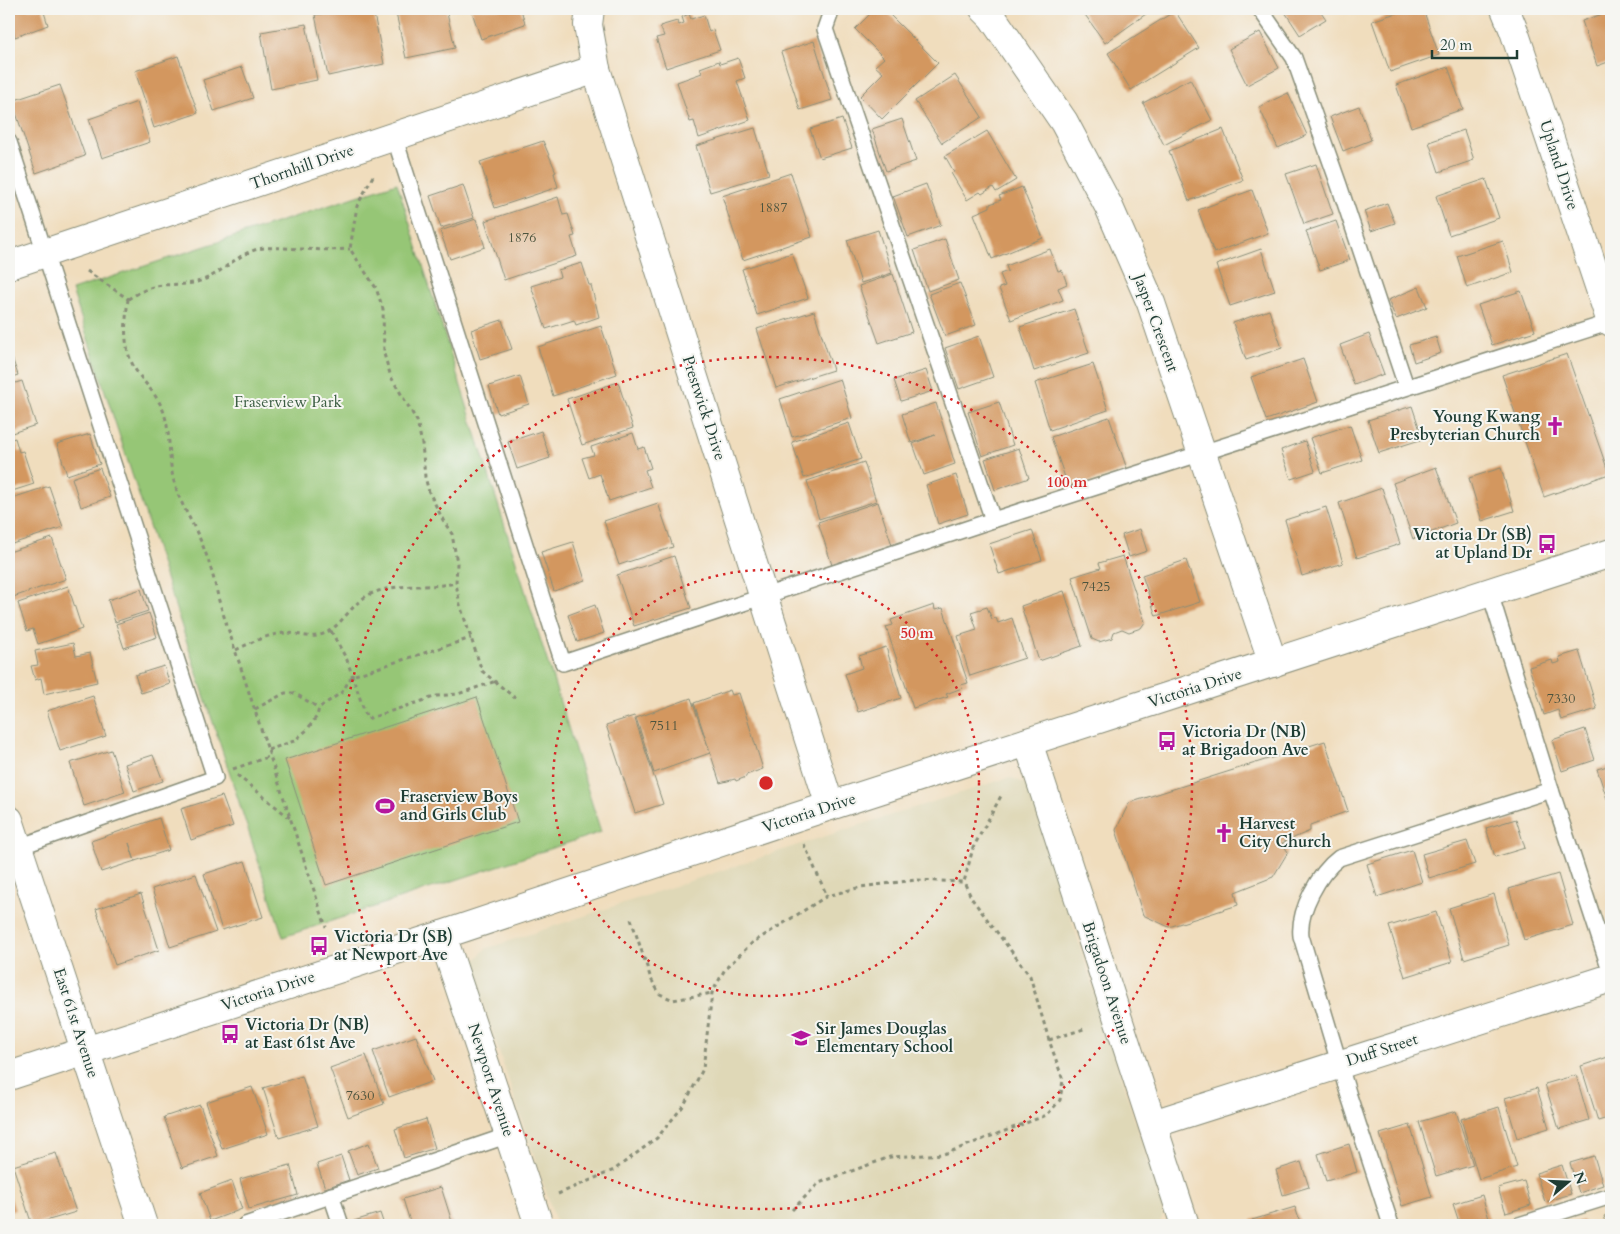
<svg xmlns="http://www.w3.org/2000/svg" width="1620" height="1234" font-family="Cardo,serif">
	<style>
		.built { fill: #dfd8b7 }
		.green { fill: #96c676; stroke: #5a8255 }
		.building { fill: #d3975e }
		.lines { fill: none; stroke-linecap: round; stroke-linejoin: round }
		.lane-casing { stroke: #888d78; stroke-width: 18 }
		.street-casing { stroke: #888d78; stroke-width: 30 }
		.secondary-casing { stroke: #888d78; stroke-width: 30 }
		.path { stroke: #888d78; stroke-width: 3; stroke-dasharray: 4 4; stroke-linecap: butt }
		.lane { stroke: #fff; stroke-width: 15 }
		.street { stroke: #fff; stroke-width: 28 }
		.secondary { stroke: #fff; stroke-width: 28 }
		.ring { fill: none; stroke: #d62828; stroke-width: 2.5; stroke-dasharray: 2.5 5 }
		.labels { text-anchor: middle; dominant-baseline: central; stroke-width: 4; stroke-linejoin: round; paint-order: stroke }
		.number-label { font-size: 14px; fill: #4c543e }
		.street-label { font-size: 16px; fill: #1f3d34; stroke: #f6f6f2 }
		.park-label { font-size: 16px; fill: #3d5f44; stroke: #f6f6f2 }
		.poi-label { font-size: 16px; font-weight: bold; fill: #1f3d34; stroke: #f6f6f2; text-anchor: start }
		.centre { fill: #d62828; stroke: #f6f6f2; stroke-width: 2.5 }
		.ring-label { font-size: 15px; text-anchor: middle; font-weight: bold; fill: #d62828; stroke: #f6f6f2; stroke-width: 4; stroke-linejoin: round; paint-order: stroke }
	</style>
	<rect width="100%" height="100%" fill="#f6f6f2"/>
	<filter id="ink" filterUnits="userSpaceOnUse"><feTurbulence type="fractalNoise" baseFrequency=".02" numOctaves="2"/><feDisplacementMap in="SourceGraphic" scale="10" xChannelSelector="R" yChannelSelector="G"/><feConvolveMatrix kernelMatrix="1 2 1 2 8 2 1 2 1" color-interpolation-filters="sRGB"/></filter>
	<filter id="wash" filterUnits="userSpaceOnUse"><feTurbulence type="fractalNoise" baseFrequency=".0096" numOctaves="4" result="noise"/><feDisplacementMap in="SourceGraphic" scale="20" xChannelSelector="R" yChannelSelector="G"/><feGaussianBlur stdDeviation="1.12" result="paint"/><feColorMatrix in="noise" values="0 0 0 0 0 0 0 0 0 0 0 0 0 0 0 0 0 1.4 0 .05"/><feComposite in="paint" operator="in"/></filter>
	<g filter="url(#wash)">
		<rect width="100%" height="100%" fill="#f0ddbd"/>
		<!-- built -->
		<path class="built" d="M1012,778l12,5 9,14 129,410 1,8 -4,10h-602l-82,-245 -1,-12 2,-8 9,-11 319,-106 200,-64z"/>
		<!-- green -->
		<path class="green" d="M397,183l204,649 -318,105 -211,-647z"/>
		<g id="blocks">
			<!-- building -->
			<g class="building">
				<path d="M9,9h34l5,16 -33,12 -6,-19z"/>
				<path d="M346,9h27l11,55 -56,12 -13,-61z"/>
				<path d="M395,9h51l9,39 -49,10z"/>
				<path d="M471,9h50l4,15 -44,15z"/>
				<path d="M875,9h9l54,54 -56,56 -22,-23 23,-23 -8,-7 9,-8 -29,-29z"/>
				<path d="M1081,9h72l-48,34z"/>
				<path d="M1283,9h36l7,10 -26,16z"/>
				<path d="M1408,9h15l16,46 -49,17 -18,-51z"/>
				<path d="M1175,11l24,37 -68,42 -23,-37z"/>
				<path d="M1611,11v50l-14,5 -15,-45z"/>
				<path d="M689,14l2,5 13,-4 5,17 4,-2 7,20 -54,18 -10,-30 8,-2 -4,-10 17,-5 2,4 5,-2 -2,-6z"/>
				<path d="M306,24l11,56 -46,9 -10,-57z"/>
				<path d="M1260,32l19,36 -32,17 -18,-36z"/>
				<path d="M814,41l18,59 -32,10 -19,-58z"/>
				<path d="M178,56l20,57 -44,15 -19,-57z"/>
				<path d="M738,58l7,20 -8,3 13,39 -51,18 -5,-17 -4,1 -13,-40 25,-9 -2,-5 19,-7 1,3z"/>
				<path d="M242,67l11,31 -39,13 -11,-31z"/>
				<path d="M1448,67l15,42 -52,18 -15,-42z"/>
				<path d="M955,75l27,42 -40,26 -27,-42z"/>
				<path d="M1190,79l22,41 -48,25 -21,-42z"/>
				<path d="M60,85l25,71 -49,17 -24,-72z"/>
				<path d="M1288,93l19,42 -29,13 -19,-41z"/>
				<path d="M137,102l13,40 -48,16 -13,-39z"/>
				<path d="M1359,106l12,34 -28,11 -13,-34z"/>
				<path d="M842,119l10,29 -32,10 -10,-29z"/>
				<path d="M902,119l14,42 -30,10 -14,-42z"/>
				<path d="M755,128l14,46 -59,18 -14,-46z"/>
				<path d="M1223,129l20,51 -54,21 -20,-50z"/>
				<path d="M1464,130l10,30 -35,12 -10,-30z"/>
				<path d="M987,131l29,49 -20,12 -3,-5 -11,7 -2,-2 -13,8 -16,-27 3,-1 -9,-16z"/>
				<path d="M543,141l13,31 -2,1 4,14 -63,21 -15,-46z"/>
				<path d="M1316,164l17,50 -29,10 -18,-50z"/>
				<path d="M791,173l21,64 -69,23 -21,-64z"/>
				<path d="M1486,179l13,39 -50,17 -13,-39z"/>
				<path d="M926,184l15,41 -33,12 -15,-41z"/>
				<path d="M463,185l11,33 -33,10 -11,-32z"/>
				<path d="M1022,187l21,51 -51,21 -18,-45 16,-7v-3l11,-4 -2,-4z"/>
				<path d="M1252,190l16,43 -54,20 -16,-43z"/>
				<path d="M558,197l5,18 5,-1 7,22 -4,1 6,19 -73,24 -19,-59z"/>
				<path d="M1387,203l8,20 -24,8 -7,-20z"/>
				<path d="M476,219l9,28 -35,12 -10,-28z"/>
				<path d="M1336,221l14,39 -30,10 -14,-39z"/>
				<path d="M878,230l14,43 -31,10 -14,-43z"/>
				<path d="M945,239l14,41 -31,11 -14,-41z"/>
				<path d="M1503,241l10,31 -46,16 -10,-32z"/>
				<path d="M1050,249l8,22 4,-1 5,14 -9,4 5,12 -52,20 -12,-32 6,-2 -5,-12 8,-3 -2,-5z"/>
				<path d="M1261,249l14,42 -45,15 -14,-41z"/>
				<path d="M792,253l16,45 -51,17 -15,-46z"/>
				<path d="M582,263l7,22h2l8,32 -23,8 -2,-5 -28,9 -15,-43 29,-9 -2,-7z"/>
				<path d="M893,274l19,58 -33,11 -20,-57z"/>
				<path d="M960,283l16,42 -31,11 -16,-42z"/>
				<path d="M1419,287l8,20 -31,12 -8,-19z"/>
				<path d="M1521,291l14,40 -43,14 -14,-40z"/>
				<path d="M1074,309l15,44 -55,18 -14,-44z"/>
				<path d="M1269,310l13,38 -36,12 -13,-37z"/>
				<path d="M814,311l19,59 -57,18 -19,-59z"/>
				<path d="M502,320l10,29 -32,10 -9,-29z"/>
				<path d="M601,326l16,48 -64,22 -15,-49z"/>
				<path d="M1369,334l15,40 -30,11 -14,-40z"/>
				<path d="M979,336l14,41 -34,12 -14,-41z"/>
				<path d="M1436,337l5,16 -27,9 -5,-17z"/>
				<path d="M9,349l9,26 -9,3z"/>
				<path d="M1567,354l42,120 -65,23 -42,-122z"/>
				<path d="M1303,359l15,43 -52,18 -15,-43z"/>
				<path d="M1093,364l15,46 -58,20 -15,-47z"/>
				<path d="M926,370l7,21 -32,10 -7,-21z"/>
				<path d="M520,376l9,28 -31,10 -9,-28z"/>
				<path d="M840,379l12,39 -60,19 -12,-38z"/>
				<path d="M22,381l14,44 -27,9v-49z"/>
				<path d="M618,382l15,46 -51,17 -15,-46z"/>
				<path d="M999,402l14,43 -31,11 -14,-44z"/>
				<path d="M936,403l19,61 -31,11 -11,-31 22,-9 -24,8 -9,-29z"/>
				<path d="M1412,406l11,33 -44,14 -11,-33z"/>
				<path d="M1109,417l18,52 -58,20 -18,-52z"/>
				<path d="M849,423l12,36 -57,19 -12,-36z"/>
				<path d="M1350,425l12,35 -40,13 -12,-35z"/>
				<path d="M541,431l9,27 -33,11 -9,-27z"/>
				<path d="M633,433l5,16 6,-2 7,21 -6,2 6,17 -42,14 -9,-27 -11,4 -7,-20 12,-3 -3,-8z"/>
				<path d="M90,434l10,30 -33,11 -10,-31z"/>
				<path d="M15,438l4,14 4,-1 11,33 -25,8v-52z"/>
				<path d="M1305,441l10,30 -24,8 -10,-29z"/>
				<path d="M1019,448l10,30 -34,12 -10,-31z"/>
				<path d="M864,462l12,39 -57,18 -12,-38z"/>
				<path d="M1436,467l20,56 -43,16 -20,-56z"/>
				<path d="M100,468l10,29 -29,10 -9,-29z"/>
				<path d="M1501,468l13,43 -32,10 -13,-43z"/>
				<path d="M956,475l12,39 -30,10 -12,-39z"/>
				<path d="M49,486l14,41 -54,18v-46z"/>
				<path d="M1382,488l18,56 -43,14 -18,-55z"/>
				<path d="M878,502l14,43 -60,20 -14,-43z"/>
				<path d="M658,503l15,44 -54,18 -15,-44z"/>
				<path d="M1326,507l17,56 -41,13 -17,-56z"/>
				<path d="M1140,529l7,22 -18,6 -7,-22z"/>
				<path d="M1032,530l10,30 -43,14 -10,-30z"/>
				<path d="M52,538l14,41 -53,18 -4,-14v-31z"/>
				<path d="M573,542l12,38 -31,11 -13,-39z"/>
				<path d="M674,556l17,52 -57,18 -17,-51z"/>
				<path d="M1123,556l22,66 -4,6 -12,4 -7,-3 -8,3 -2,6 -13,4 -7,-3 -20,-62 29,-9 -2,-5z"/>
				<path d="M1186,560l14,42 -44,14 -14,-41z"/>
				<path d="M68,586l14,43 -44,15 -5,-15 -6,2 -9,-28z"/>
				<path d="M141,589l7,22 -33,11 -7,-22z"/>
				<path d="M1064,591l18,55 -43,15 -18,-55z"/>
				<path d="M595,605l9,28 -27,9 -9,-27z"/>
				<path d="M934,605l1,5 8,-2 25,75 -7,2 1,3 -16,6 2,3 -35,11 -27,-81 7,-2 -2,-5z"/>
				<path d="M987,607l5,12 4,-1 2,5 14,-5 13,40 -55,18 -12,-40 19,-6 -6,-18z"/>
				<path d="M149,613l8,24 -33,11 -8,-24z"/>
				<path d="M73,643l3,13 14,-3 7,29 -53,12 -3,-16 -6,2 -4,-14 7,-1 -3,-14z"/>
				<path d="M886,647l15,51 -43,14 -13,-38 17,-6 -3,-12z"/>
				<path d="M1579,651l18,58 -36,11 -3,-10 -14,5 -15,-48 23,-7 1,4 7,-2 -1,-5z"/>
				<path d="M164,666l6,18 -29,9 -6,-18z"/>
				<path d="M730,690l2,5 7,-2 24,76 -17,6v2l-10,4 -1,-2 -15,4 -26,-80z"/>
				<path d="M93,696l13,40 -46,15 -13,-40z"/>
				<path d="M477,697l41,125 -192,63 -41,-125z"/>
				<path d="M691,698l19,55 -56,20 -18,-55z"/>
				<path d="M634,716l29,88 -28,9 -29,-88z"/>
				<path d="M1585,729l10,31 -33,11 -10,-31z"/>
				<path d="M1325,741l23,70 -38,14v6l-28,12 6,9 -15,25 -38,15 3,13 -69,22 -26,-12 -27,-85 13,-27z"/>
				<path d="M111,750l14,42 -41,14 -14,-43z"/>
				<path d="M153,755l10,26 -29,10 -9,-27z"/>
				<path d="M1611,765v39l-2,1 -12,-36z"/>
				<path d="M222,796l11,30 -42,14 -10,-31z"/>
				<path d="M159,818l10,32 -34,11 -6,-18 6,18 -34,11 -10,-31z"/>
				<path d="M1516,819l9,29 -30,9 -9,-29z"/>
				<path d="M1467,841l8,23 -46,14 -7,-24z"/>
				<path d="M1412,850l10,32 -45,15 -10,-33z"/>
				<path d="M245,861l18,56 -41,13 -18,-56z"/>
				<path d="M196,874l20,58 -46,15 -18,-58z"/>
				<path d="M1558,874l15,51 -49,15 -15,-51z"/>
				<path d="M141,894l18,56 -44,15 -19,-56z"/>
				<path d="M1494,894l15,51 -45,14 -15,-51z"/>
				<path d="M1436,912l16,50 -47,15 -16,-51z"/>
				<path d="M416,1036l17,45 -44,16 -16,-46z"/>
				<path d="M366,1055l18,49 -36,13 -18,-49z"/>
				<path d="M1611,1056v61l-13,4 -17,-55z"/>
				<path d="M1576,1075l13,45 -30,9 -14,-45z"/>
				<path d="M302,1076l16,50 -39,12 -16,-50z"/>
				<path d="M252,1087l16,47 -46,15 -16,-47z"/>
				<path d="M1537,1088l12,40 -32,10 -12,-40z"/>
				<path d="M200,1105l18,51 -36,12 -18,-51z"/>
				<path d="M1499,1107l18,60 -38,12 -18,-60z"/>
				<path d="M1456,1111l17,54 -37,11 -17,-54z"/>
				<path d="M426,1119l9,29 -31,10 -9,-29z"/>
				<path d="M1410,1125l22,72 -30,9 -22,-72z"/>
				<path d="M369,1143l9,25 -21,7 -9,-24z"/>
				<path d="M1349,1144l8,28 -31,9 -8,-27z"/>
				<path d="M56,1153l20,59 -44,13 -19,-59z"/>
				<path d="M341,1156l8,24 -24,8 -8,-24z"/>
				<path d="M1594,1156l9,29 -24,8 -9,-30z"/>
				<path d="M1301,1162l8,25 -26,8 -7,-25z"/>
				<path d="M290,1165l8,30 -49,14 -9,-30z"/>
				<path d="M1562,1165l9,29 -26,8 -9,-29z"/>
				<path d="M232,1181l10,28 -32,12 -10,-28z"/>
				<path d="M1524,1181l7,24 -25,8 -8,-25z"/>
				<path d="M441,1187l12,38h-42l-8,-26z"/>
				<path d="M9,1193l6,17 -6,2z"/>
				<path d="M1482,1195l8,27 -11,3h-19l-7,-21z"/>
				<path d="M1295,1207l6,18h-47l-2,-5z"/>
				<path d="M380,1213l4,12h-29l-1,-4z"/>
				<path d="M1611,1213v12h-4l-3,-9z"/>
				<path d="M1583,1220l1,5h-17z"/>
			</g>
		</g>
	</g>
	<g filter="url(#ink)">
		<use href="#blocks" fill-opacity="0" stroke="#888d78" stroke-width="1"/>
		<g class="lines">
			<!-- lane casing -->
			<g class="lane-casing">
				<g id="lane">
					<path d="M832,9l-7,20 168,491"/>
					<path d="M1260,9l34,49 45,127 67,201"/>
					<path d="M394,136l169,527 430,-143 618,-198"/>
					<path d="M9,142l206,636 -202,71"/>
					<path d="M1490,593l61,197 60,183"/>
					<path d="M331,1195l10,30"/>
					<path d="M245,1225l264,-90"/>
					<path d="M1391,1225l-42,-129 -48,-160c-3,-25 18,-63 38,-78l212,-68"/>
					<path d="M1519,1225l92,-29"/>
				</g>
			</g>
			<!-- street casing -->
			<g class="street-casing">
				<g id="street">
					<path d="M590,9l-2,16 8,44 234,737"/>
					<path d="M984,9l8,8 72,105 45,85 42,96 122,360"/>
					<path d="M1505,9l9,22 97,291"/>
					<path d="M9,265l587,-196"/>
					<path d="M1028,742l157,483"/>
					<path d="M9,820l134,405"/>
					<path d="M442,935l97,290"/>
					<path d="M1153,1124l458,-146"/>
				</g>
			</g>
			<!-- secondary casing -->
			<g class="secondary-casing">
				<path id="secondary" d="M9,1076l433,-141 354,-118 815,-264"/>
			</g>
			<!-- path -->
			<g class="path">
				<path d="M373,176l-16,30 -7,43 26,39 7,21 1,45 7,23 26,44 5,23 3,33 4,15 14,28 9,14 5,29 -1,20 4,22 22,66 33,27"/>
				<path d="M87,271l41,28"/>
				<path d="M128,299c-3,26 -6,51 9,73 9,13 20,23 26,38 9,25 4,53 13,78 5,16 14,30 21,45 11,22 17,45 22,68l107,326"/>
				<path d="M128,299c10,-6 23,-13 35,-14 12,-1 23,0 34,-3 23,-6 38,-27 61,-33 15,-3 31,0 46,0 15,1 31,1 46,0"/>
				<path d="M331,631l16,29 20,59 70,-23 21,-2 38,-13"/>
				<path d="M236,650c16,-8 32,-16 50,-17 12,0 22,6 34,2 22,-6 31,-34 53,-42 27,-11 55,-4 83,-10"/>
				<path d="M255,709l30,-16h9l25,15"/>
				<path d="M268,750l26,-9 13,-11 10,-14 2,-8 23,-16 10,-16 119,-38"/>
				<path d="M233,769l38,-13"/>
				<path d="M237,775l54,44"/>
				<path d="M804,844l23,52"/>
				<path d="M631,919l20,60 9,15 13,6 39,-7"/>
				<path d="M1049,1040l38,-12"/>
				<path d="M558,1194l56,-24 43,-32 27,-33 19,-36 9,-76 13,-24 27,-26 75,-47 34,-9 55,-7 48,2"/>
				<path d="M792,1210l27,-27 71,-26 54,-3 103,-39 13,-15 3,-20 -14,-40 -19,-64 -58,-77 -8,-17 9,-34 28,-52"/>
			</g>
			<!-- lane -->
			<use href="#lane" class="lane"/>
			<!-- street -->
			<use href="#street" class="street"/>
			<!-- secondary -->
			<use href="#secondary" class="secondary"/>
		</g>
	</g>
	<!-- distance rings -->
	<g class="ring">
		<circle cx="766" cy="783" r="213"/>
		<circle cx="766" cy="783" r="426"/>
	</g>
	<!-- icons -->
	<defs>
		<g id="church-bare" transform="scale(1.5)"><path d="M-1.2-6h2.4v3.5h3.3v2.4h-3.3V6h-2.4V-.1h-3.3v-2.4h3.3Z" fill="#b5179e" stroke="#f6f6f2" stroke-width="2.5" paint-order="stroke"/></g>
		<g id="bus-bare" transform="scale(1.5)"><path d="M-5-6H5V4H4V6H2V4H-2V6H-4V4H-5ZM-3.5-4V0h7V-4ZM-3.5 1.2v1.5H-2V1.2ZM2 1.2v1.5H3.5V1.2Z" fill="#b5179e" stroke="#f6f6f2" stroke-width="2.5" paint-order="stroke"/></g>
		<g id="stadium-bare" transform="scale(1.5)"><path d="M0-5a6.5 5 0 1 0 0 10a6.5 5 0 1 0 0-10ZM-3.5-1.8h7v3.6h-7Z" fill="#b5179e" stroke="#f6f6f2" stroke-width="2.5" paint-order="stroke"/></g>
		<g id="school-bare" transform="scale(1.5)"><path d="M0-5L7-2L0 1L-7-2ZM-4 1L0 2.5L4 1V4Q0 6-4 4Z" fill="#b5179e" stroke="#f6f6f2" stroke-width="2.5" paint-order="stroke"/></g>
	</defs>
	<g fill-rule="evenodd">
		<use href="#church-bare" x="1555" y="426"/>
		<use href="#bus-bare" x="1547" y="544"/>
		<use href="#bus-bare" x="1167" y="741"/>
		<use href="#stadium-bare" x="385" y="806"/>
		<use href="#church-bare" x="1224" y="833"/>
		<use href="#bus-bare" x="319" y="946"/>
		<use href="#bus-bare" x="230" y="1034"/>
		<use href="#school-bare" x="801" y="1038"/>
	</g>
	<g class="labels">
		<!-- number labels -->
		<g class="number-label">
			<text x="773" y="207">1887</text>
			<text x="522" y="237">1876</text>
			<text x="1096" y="586">7425</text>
			<text x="1561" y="698">7330</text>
			<text x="664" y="725">7511</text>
			<text x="360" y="1095">7630</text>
		</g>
		<!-- street labels -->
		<g class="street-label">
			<text transform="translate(1559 165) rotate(72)">Upland Drive</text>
			<text transform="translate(302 167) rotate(-19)">Thornhill Drive</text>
			<text transform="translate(1156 323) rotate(70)">Jasper Crescent</text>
			<text transform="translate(704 408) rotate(72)">Prestwick Drive</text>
			<text transform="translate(1195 688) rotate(-18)">Victoria Drive</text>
			<text transform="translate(809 813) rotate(-18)">Victoria Drive</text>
			<text transform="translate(1107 983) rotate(72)">Brigadoon Avenue</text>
			<text transform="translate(268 991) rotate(-18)">Victoria Drive</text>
			<text transform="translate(76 1023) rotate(72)">East 61st Avenue</text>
			<text transform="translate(1382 1050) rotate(-18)">Duff Street</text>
			<text transform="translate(491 1080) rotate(72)">Newport Avenue</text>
		</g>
		<!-- park labels -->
		<g class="park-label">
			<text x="288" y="402">Fraserview Park</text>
		</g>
		<!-- poi labels -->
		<g class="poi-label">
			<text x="1540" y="417" text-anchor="end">Young Kwang<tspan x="1540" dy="18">Presbyterian Church</tspan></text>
			<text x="1532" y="535" text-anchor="end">Victoria Dr (SB)<tspan x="1532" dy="18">at Upland Dr</tspan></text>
			<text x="1182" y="732">Victoria Dr (NB)<tspan x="1182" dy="18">at Brigadoon Ave</tspan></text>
			<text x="400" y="797">Fraserview Boys<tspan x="400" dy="18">and Girls Club</tspan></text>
			<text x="1239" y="824">Harvest<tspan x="1239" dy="18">City Church</tspan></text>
			<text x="334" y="937">Victoria Dr (SB)<tspan x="334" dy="18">at Newport Ave</tspan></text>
			<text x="245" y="1025">Victoria Dr (NB)<tspan x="245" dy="18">at East 61st Ave</tspan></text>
			<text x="816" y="1029">Sir James Douglas<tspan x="816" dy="18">Elementary School</tspan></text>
		</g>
	</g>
	<circle cx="766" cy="783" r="8" class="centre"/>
	<g class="ring-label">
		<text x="1067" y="487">100 m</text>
		<text x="917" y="638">50 m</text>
	</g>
	<!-- margin -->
	<rect width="1620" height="1234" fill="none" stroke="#f6f6f2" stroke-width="30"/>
	<!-- north arrow -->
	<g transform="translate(1568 1182) rotate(71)" stroke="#f6f6f2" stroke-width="4" paint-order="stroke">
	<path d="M0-4L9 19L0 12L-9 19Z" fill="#1f3d34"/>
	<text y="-8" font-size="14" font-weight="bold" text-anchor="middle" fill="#1f3d34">N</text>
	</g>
	<!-- scale -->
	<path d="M1432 50v8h85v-8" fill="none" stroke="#1f3d34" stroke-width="2.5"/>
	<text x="1440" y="50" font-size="15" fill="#1f3d34" stroke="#f6f6f2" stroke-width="4" paint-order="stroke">20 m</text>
</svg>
